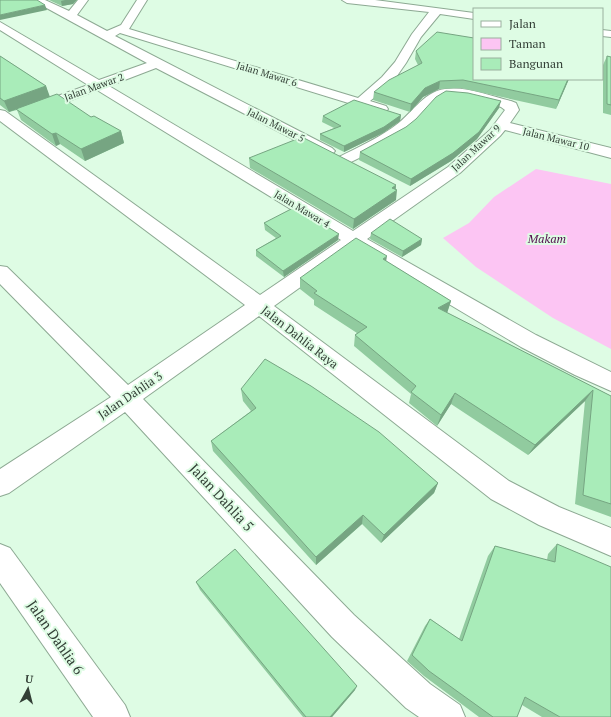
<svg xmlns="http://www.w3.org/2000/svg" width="611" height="717" font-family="'PT Serif',serif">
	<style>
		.green { fill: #fcc5f3 }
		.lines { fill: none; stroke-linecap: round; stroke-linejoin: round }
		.minor-casing { stroke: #8da993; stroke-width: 2 }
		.minor { fill: #fff; fill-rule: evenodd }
		.wall { fill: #91cb9f }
		.shaded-wall { fill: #76a582 }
		.building { fill: #a9ecb9; stroke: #76a582 }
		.labels { text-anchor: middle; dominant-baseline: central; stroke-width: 4; stroke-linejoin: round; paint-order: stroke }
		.far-street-label { font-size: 10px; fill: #333f36; stroke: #defce4 }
		.park-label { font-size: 12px; font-style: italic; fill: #510a4c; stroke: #defce4 }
		.street-label { font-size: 12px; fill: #333f36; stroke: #defce4 }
		.near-street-label { font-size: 14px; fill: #333f36; stroke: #defce4 }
	</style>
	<rect width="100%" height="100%" fill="#defce4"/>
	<!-- green -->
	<path class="green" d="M536,169l75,15v165l-58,-31 -77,-51 -33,-29 26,-15 25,-26z"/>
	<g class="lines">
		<!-- minor casing -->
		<g class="minor-casing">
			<g id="minor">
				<path d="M32,0h13l24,11 9,-11h10l-11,15 30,16 14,-6 16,-25h10l-18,29 229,69 24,-21 13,-15 17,-28 17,-22 -82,-9 -5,-3h33l99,13v6l-34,-5 -19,23 -15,26 -14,20 -22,18 16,5 2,3 -2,3 -5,1 -261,-80 -5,3 217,112 3,3 -3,3 -5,2 -5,-2 -166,-86 -47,18 244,145 95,-64 42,-37 15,-20 -4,-3c-15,-4 -41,-14 -57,-10 -12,3 -18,17 -26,25 -19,19 -45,29 -69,41l-5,2 -5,-2 -3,-3 3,-3c18,-9 37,-18 53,-29 19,-12 30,-36 53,-39 22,-3 45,7 66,12l5,2 3,7 -9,13 101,25v10l-106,-28 -5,6 -40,37 -93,66 169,96 75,37v19l-36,-16 -54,-28 -166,-99 -81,58 235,175 50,26 52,21v28l-72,-31 -48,-26 -232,-183 -116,83 211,216 76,69 30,21 5,12h-46l-13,-9 -74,-71 -207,-225 -116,81 -9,3v-27l111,-72 -111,-113v-18l7,1 121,118 117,-80 -245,-184v-11l5,1 255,184 81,-55 -244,-150 -57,22 -5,1 -5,-1 -2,-3 2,-3 58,-21 -88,-55v-8l99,58 48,-17z"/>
				<path d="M602,30l9,1v6l-9,-1z"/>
				<path d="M0,544l10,4 115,157 5,12h-37l-93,-134z"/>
			</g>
		</g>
		<!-- minor -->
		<use href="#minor" class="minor"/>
	</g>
	<!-- wall -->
	<g class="wall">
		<path d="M49,0h28l-4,4 -11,2z"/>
		<path d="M416,51l153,28 -13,30 -95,-21 -22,1 -16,8 -13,15 -37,-12 1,-8 44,-27 -3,-6z"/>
		<path d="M0,56l46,30 3,11 72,34 3,12 -39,18 -25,-17 -4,2 -35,-26 -4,-10 -8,2 -9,-7z"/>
		<path d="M607,56l4,1v58l-8,-2v-48z"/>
		<path d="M499,108l-22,31 -26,22 -41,25 -51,-26 1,-8z"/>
		<path d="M401,115l-1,6 -17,12 -39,19 -24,-12v-6l14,-6 -12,-6 1,-6z"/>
		<path d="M249,158l147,27v15l-43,29 -103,-61z"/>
		<path d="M264,223l74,17 -54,37 -28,-21v-6l20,-12 -11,-8z"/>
		<path d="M371,233l51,6 -1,6 -19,12 -32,-18z"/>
		<path d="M386,261l65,40 -4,12 164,83v121l-36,-13 10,-103 -57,54 -77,-51 -14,22 -28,-23 2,-9 -57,-48 1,-11 2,-2 -43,-28v-5l-14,-11v-11z"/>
		<path d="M241,389l197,94 -4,10 -53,50 -19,-19 -46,41 -103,-114 -2,-10 40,-30 -8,-10z"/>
		<path d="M557,544l54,173h-69l-20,-12 -5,12h-38l-55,-41 -17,-15 18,-35 5,-7 29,20 29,-83 7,-10 52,14 1,-6z"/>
		<path d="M196,582l159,108 -23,27h-29l-103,-127z"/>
	</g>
	<!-- shaded-wall -->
	<g class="shaded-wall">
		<path d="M65,0h12l-4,4 -11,2 -1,-5z"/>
		<path d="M45,5l2,5 -47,10v-5z"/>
		<path d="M568,79h1l-13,30 3,-9z"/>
		<path d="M440,81l-1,8 -16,8 -13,15 1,-8 14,-16z"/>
		<path d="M46,86l4,11 -41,15 -5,-11z"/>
		<path d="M501,101l-2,7 -22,31 -26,22 -41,25 1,-7z"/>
		<path d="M401,115l-1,6 -17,12 -39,19v-6z"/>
		<path d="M121,131l3,12 -39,18 -4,-12z"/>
		<path d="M56,133l4,11 -4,2 -4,-12z"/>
		<path d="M396,185l-1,7 2,-2 -1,10 -43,29 1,-10 38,-31z"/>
		<path d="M339,234l-1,6 -54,37 -1,-6z"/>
		<path d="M422,239l-1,6 -19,12 1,-6z"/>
		<path d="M387,256l-2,12 -2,-9z"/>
		<path d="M451,301l-4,12 -9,-5z"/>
		<path d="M593,390l-8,11 -57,54 7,-10z"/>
		<path d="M455,393l-4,11 -14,22 4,-11z"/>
		<path d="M438,483l-4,10 -53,50 3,-8z"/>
		<path d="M363,515l-1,9 -46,41v-8z"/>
		<path d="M357,686l-2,4 -23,27h-2z"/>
	</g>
	<!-- building -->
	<g class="building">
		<path d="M0,0h37l8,5 -45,10z"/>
		<path d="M437,32l37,6v41h94l-9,21 -96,-20 -23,1 -15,7 -14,16 -37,-12 15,-12 33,-17 -6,-12z"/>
		<path d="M0,56l46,30 -42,15 -4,-3z"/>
		<path d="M607,56l4,1v48l-4,-1z"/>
		<path d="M446,91l22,2 33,8 -22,31 -26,21 -42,26 -51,-27 46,-25 10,-8 20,-22z"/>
		<path d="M57,94l34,23 3,-1 27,15 -40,18 -25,-16 -4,1 -36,-25z"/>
		<path d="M354,100l47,15 -17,12 -40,19 -24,-12 21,-8 -18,-10z"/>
		<path d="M302,137l94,48 -4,3 5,2 -43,29 -105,-61z"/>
		<path d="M295,207l44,27 -56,37 -27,-21 25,-14 -17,-13z"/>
		<path d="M390,219l32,20 -19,12 -32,-18z"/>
		<path d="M356,238l31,18 -4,3 68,42 -13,7 173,88v108l-28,-9 10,-105 -58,55 -80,-52 -14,22 -30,-23 5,-6 -61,-51 12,-8 -53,-34 3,-2 -17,-13z"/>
		<path d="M265,359l46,27 68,46 59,51 -54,52 -21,-20 -47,42 -105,-116 45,-33 -15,-19z"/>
		<path d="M557,544l54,23v150h-51l-35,-20 -8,20h-24l-64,-46 -17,-16 18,-36 32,22 33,-95 60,16z"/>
		<path d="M235,549l122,137 -27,31h-24l-110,-135z"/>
	</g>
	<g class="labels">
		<!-- far-street labels -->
		<g class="far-street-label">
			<text transform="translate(267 74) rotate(17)">Jalan Mawar 6</text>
			<text transform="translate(94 87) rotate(-20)">Jalan Mawar 2</text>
			<text transform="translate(276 125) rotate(27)">Jalan Mawar 5</text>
			<text transform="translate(556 139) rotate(14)">Jalan Mawar 10</text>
			<text transform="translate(476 148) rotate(-43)">Jalan Mawar 9</text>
			<text transform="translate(302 209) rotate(31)">Jalan Mawar 4</text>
		</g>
		<!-- park labels -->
		<g class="park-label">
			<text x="547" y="238">Makam</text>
		</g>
		<!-- street labels -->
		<g class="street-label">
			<text transform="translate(300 337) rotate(38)">Jalan Dahlia Raya</text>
			<text transform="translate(130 395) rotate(-34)">Jalan Dahlia 3</text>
		</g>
		<!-- near-street labels -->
		<g class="near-street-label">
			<text transform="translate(222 497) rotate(47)">Jalan Dahlia 5</text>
			<text transform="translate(56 637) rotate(55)">Jalan Dahlia 6</text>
		</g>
	</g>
	<!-- legend -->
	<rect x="473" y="8" width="130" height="72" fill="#defce4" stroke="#9ab09e"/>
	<rect x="481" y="21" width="20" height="6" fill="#ffffff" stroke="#9ab09e"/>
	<text x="509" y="28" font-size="12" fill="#333f36">Jalan</text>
	<rect x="481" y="38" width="20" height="12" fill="#fcc5f3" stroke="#9ab09e"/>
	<text x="509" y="48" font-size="12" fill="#333f36">Taman</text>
	<rect x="481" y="58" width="20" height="12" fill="#a9ecb9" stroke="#9ab09e"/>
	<text x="509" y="68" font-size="12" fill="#333f36">Bangunan</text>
	<!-- north arrow -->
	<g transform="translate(28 689) rotate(7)" stroke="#defce4" stroke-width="3" paint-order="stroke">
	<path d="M0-3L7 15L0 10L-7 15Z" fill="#333f36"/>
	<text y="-6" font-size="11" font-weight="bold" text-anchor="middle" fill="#333f36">U</text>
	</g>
</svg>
